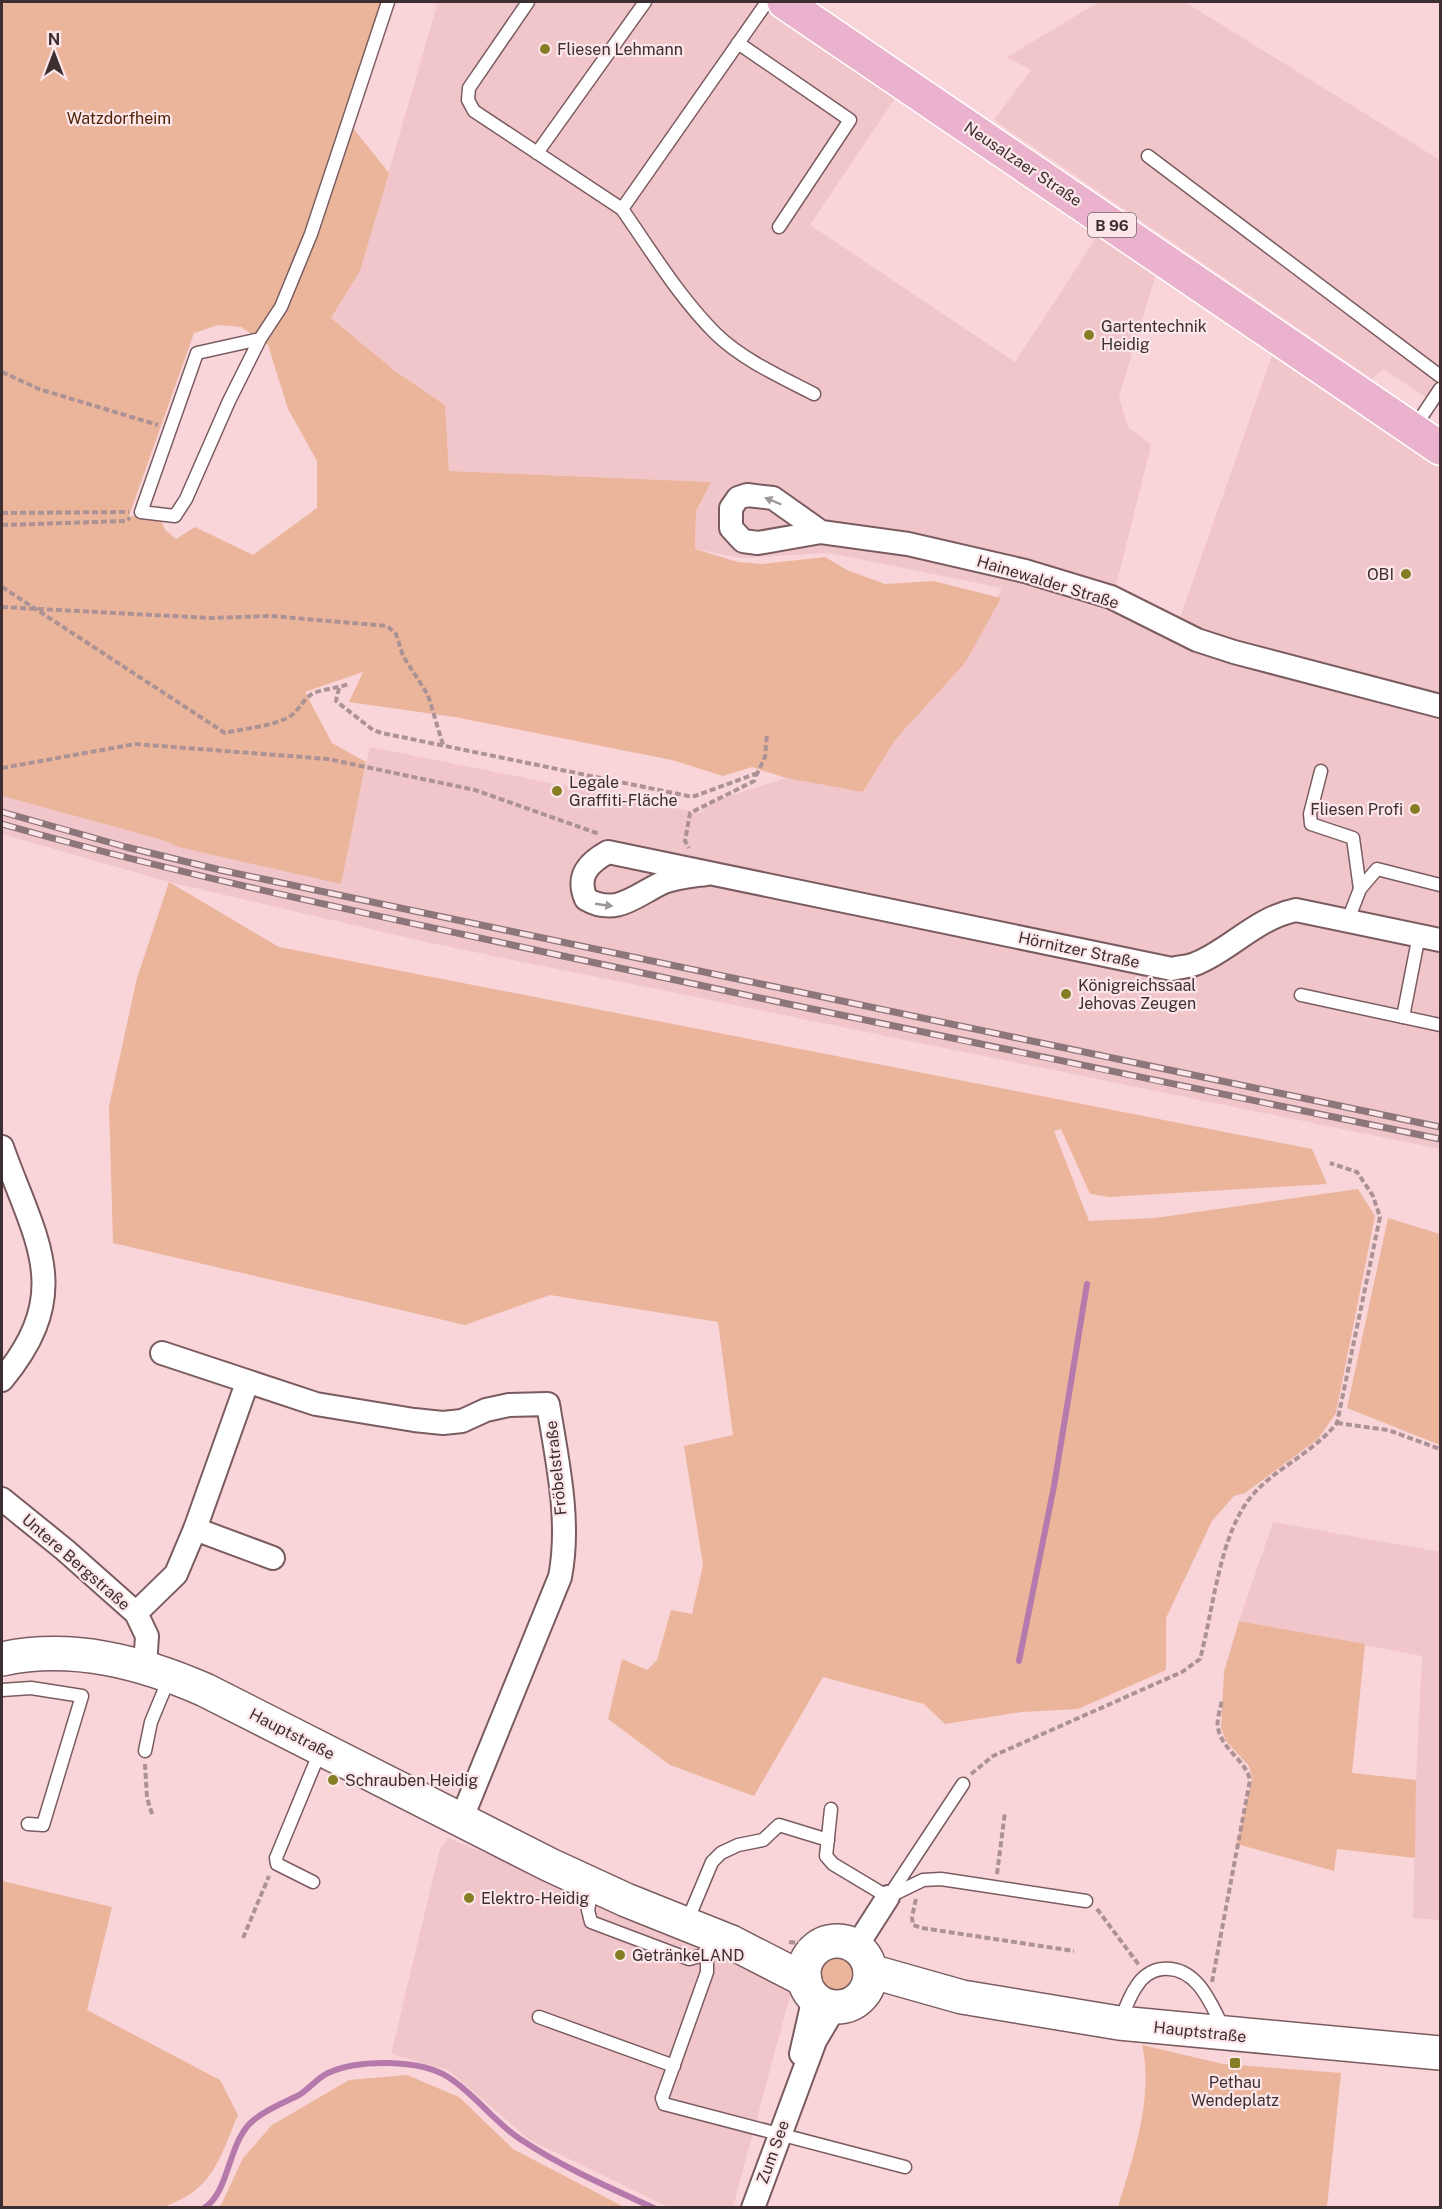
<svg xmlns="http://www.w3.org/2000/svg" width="1442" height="2209" font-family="'Public Sans',sans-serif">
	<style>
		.built { fill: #f1c6cb }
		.green { fill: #eab59b; fill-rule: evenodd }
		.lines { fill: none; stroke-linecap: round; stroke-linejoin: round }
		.stream { stroke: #b679ac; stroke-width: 6 }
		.lane-casing { stroke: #7a5c60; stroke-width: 15 }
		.street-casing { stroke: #7a5c60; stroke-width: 26 }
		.secondary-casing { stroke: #7a5c60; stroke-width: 36 }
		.primary-casing { stroke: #fff; stroke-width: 36 }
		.path { stroke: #ad9295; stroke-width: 4; stroke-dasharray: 6 3; stroke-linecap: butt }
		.lane { stroke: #fff; stroke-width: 12 }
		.street { stroke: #fff; stroke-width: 22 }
		.secondary { stroke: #fff; stroke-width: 33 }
		.primary { stroke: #ebb2cd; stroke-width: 33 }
		.rail-casing { stroke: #8d7679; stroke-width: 7 }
		.rail { stroke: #fce6e9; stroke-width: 4.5; stroke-dasharray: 14; stroke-linecap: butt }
		.oneway { fill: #9e9798 }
		.poi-dot { fill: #867d24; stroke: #fce6e9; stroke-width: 2 }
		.labels { text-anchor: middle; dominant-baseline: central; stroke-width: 4.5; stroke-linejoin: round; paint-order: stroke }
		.shield { fill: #fce6e9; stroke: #766668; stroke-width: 1.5 }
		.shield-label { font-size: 15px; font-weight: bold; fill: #3d2f31 }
		.poi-label { font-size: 16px; fill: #3d2f31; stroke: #fce6e9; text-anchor: start }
		.park-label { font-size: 16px; fill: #502206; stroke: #fce6e9 }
		.street-label { font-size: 16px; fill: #3d2f31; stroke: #fce6e9 }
	</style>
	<rect width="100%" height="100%" fill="#f9d5d9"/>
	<!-- built -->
	<g class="built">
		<path d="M433,2h331l134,92 -88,131 205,137 85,-130 57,39 -38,126 9,30 23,18 -37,149 63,32 96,-273 167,115v681l-1010,-206 -261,-61 -167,-48v-38l161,44 15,7 162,36 30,-136 330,66 13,-12 73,-23 77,14 32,-52 70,-77 37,-75 -174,-35 -87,5 -46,-9 1,-38 14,-29 -261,-11 -4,-66 -50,-34 -64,-53 29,-47 77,-266z"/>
		<path d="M1099,2h86l255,158v247l-56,-38 -12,10 -378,-259 37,-50 -24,-13z"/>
		<path d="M1273,1522l167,30v368l-27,-2 3,-138 6,-124 -183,-35z"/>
		<path d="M448,1838l346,143 -61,226h-65l-138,-67 -82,-70 -57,-16 49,-205z"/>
	</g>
	<!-- green -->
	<g class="green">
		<path d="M2,2h383l-40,116 44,55 -29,98 -29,47 64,53 50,34 4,66 262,11 -15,29 -1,38 43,13 24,2 63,-7 22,13 38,14 48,-3 68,17 -36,65 -70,77 -32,52 -77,-14 -34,-11 -29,9 -51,-16 -217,-43 -106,-15 14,-30 -58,20 27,51 34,19 -25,122 -163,-37 -15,-7 -161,-44zM218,325l23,2 27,18 20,64 29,52v47l-64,47 -58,-28 -19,12 -11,-9 -5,-12 -31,-2 65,-183z"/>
		<path d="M169,882l110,65 1033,202 15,35 -218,13 -19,-3 -29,-65 -7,2 35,90 66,-3 203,-29 17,27 -39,197 -18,26 -73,54 -11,3 -22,25 -46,97v52l-88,39 -56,3 -77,12 -21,-20 -101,-27 -69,119 -84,-31 -62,-46 14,-60 25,11 10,-10 14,-50 21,4 11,-49 -19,-119 49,-11 -15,-113 -168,-27 -85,30 -352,-82 -4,-137 28,-128z"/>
		<path d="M1388,1218l52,16v211l-93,-37z"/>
		<path d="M1239,1621l126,23 -13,129 64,7 -1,78 -78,-9 -3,22 -97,-27 15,-66 -3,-12 -23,-25 -5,-13 3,-56z"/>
		<path d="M2,1881l110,26 -25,103 133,70 18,35c-20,47 -25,76 -78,93l-158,-1z"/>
		<circle cx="837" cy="1974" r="16"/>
		<path d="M1142,2045l81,19 118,9 -14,134h-209c15,-50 36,-110 24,-162z"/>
		<path d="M407,2075l52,22 54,52 111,58h-408l5,-2 22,-47 29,-33 77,-45z"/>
	</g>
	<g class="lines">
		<!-- stream -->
		<g class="stream">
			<path d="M1019,1661l35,-175 33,-202"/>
			<path d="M204,2208c27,-17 23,-68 51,-89 12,-10 30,-17 44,-24 10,-6 18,-17 29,-22 30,-14 92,-14 120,4 27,17 46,45 72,62 42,28 88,48 134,69"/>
		</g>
		<!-- lane casing -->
		<g class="lane-casing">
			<g id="lane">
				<path d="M528,2l-59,86 -1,12 6,11 148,98 145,-207"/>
				<path d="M738,43l112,77 -71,107"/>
				<path d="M537,153l108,-151"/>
				<path d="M1148,156l292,220"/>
				<path d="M622,209c30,43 57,88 94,125 27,26 65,43 98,60"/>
				<path d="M260,339l-63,14 -56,159 34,4 11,-17 43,-98 31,-62 21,-32 30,-73 77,-232"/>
				<path d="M1414,428l26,-39"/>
				<path d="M1321,771l-11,43 1,10 42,14 7,51"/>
				<path d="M1348,920l12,-31 17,-20 63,16"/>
				<path d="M1301,995l139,30"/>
				<path d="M1403,1017l16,-82"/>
				<path d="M2,1690l29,-2 51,8 -39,129 -15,-1"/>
				<path d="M145,1751l6,-29 19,-46"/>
				<path d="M831,1809l-5,47 7,8 55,33"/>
				<path d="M313,1882l-36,-18 -1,-6 45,-109"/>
				<path d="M593,1885l-5,25 3,12 98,37 18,-5"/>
				<path d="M889,1896l74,-112"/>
				<path d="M888,1897l35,-17 18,-1 145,22"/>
				<path d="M686,1924l26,-62 9,-9 17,-8 25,-5 16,-15 49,15"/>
				<path d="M716,1939l-9,15v18l-45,126 2,6 241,63"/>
				<path d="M539,2017l135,49"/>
				<path d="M1120,2021c5,-11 9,-24 16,-34 5,-9 15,-17 26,-18 34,-4 49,34 61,59"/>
			</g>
		</g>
		<!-- street casing -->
		<g class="street-casing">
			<g id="street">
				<path d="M821,532l-48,-34 -26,-3 -9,3 -7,10v20l12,13 15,2 63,-11 87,12 117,27 86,26 86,43 37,12 206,54"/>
				<path d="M706,874c-15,2 -28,3 -42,8 -27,12 -47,35 -78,17 -10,-23 2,-36 22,-47l564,117c7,-2 16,-2 23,-5 34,-13 61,-46 101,-54l144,30"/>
				<path d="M2,1147c33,93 74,144 0,233"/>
				<path d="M162,1353l154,51 98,16 29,3 19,-2 24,-11 23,-5 39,-1c9,56 23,117 12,173l-99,243"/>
				<path d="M2,1499l63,51 71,63 11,23 -2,30"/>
				<path d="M195,1529l78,29"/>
				<path d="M136,1613l40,-39 19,-45 52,-146"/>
				<path d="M856,1947l32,-50"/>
				<path d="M801,2054l13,-57"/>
				<path d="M753,2208l62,-167 20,-34"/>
			</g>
		</g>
		<!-- secondary casing -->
		<g class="secondary-casing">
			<g id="secondary">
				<path d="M2,1659c70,-15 139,3 203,31l345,175 76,35 105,42 74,38"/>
				<circle cx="837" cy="1974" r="33"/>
				<path d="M870,1971l92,26 157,26 321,30"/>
			</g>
		</g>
		<!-- primary casing -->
		<g class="primary-casing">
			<path id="primary" d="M784,2l656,446"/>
		</g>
		<!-- path -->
		<g class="path">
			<path d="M2,372l37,17 119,36"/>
			<path d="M2,513l127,-1"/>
			<path d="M2,525l124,-4 4,-3"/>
			<path d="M2,587l223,146c20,-5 45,-6 64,-16 10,-6 14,-18 23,-23 12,-6 24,-5 36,-10"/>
			<path d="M2,607l208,11 61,-2 116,10 9,8 7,22 25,39 15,50"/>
			<path d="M339,688l-3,13 37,29 9,3 306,63h7l60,-22 -1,7 -64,32 -5,28 4,7"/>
			<path d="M2,768l133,-24 193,15 147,31 124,44"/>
			<path d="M756,776l9,-19 2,-24"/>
			<path d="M1337,1423l51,7 52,19"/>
			<path d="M145,1764l2,34 6,19"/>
			<path d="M971,1774l22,-18 189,-84 18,-13c13,-47 19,-122 50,-161 23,-29 62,-44 87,-75l43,-206 -7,-21 -16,-24 -27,-9"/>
			<path d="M997,1874l8,-62"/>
			<path d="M916,1899l-4,18 1,8 9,3 152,23"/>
			<path d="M1097,1909l42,56"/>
			<path d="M243,1938l26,-62"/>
			<path d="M789,1942c27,4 28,-16 57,-13"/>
			<path d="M1212,1982l38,-202c-5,-21 -28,-30 -32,-52 -2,-8 3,-20 4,-29"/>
			<path d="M853,2012l22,-12"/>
		</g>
		<!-- lane -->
		<use href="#lane" class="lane"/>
		<!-- street -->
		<use href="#street" class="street"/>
		<!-- secondary -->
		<use href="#secondary" class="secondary"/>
		<!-- primary -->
		<use href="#primary" class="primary"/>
		<!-- rail casing -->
		<g class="rail-casing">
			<g id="rail">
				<path d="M2,812l124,35 94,23 1220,257"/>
				<path d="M2,824c185,53 373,91 561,132 292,63 585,123 877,183"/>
			</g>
		</g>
		<!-- rail -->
		<use href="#rail" class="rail"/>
	</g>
	<!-- one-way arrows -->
	<defs><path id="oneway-solid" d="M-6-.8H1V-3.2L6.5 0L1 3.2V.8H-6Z" transform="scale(1.5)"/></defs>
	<g class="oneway">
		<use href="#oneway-solid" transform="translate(773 501) rotate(-157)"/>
		<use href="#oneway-solid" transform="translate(604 905) rotate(8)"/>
	</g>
	<!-- markers -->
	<g class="poi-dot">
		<circle cx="545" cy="49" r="6"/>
		<circle cx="1089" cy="335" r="6"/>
		<circle cx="1406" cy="574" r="6"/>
		<circle cx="557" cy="791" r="6"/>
		<circle cx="1415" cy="809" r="6"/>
		<circle cx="1066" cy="994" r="6"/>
		<circle cx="333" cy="1780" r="6"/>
		<circle cx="469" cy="1898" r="6"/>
		<circle cx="620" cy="1955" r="6"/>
		<rect x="1229" y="2057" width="12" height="12" rx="3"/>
	</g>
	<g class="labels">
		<!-- shield labels -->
		<rect class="shield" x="1088" y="213" width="48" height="24" rx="4.5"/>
		<g class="shield-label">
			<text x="1112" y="225">B 96</text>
		</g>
		<!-- poi labels -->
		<g class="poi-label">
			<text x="557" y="49">Fliesen Lehmann</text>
			<text x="1101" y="326">Gartentechnik<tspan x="1101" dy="18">Heidig</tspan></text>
			<text x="1394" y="574" text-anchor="end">OBI</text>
			<text x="569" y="782">Legale<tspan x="569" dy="18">Graffiti-Fläche</tspan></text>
			<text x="1403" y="809" text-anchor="end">Fliesen Profi</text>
			<text x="1078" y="985">Königreichssaal<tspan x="1078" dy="18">Jehovas Zeugen</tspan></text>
			<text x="345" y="1780">Schrauben Heidig</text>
			<text x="481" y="1898">Elektro-Heidig</text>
			<text x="632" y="1955">GetränkeLAND</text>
			<text x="1235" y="2082" text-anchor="middle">Pethau<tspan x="1235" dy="18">Wendeplatz</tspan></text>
		</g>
		<!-- park labels -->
		<g class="park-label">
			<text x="119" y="118">Watzdorfheim</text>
		</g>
		<!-- street labels -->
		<g class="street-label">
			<text transform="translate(1023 164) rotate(34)">Neusalzaer Straße</text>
			<text transform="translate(1048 582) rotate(17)">Hainewalder Straße</text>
			<text transform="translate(1079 950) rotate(12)">Hörnitzer Straße</text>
			<text transform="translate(556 1468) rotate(-96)">Fröbelstraße</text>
			<text transform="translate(76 1562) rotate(41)">Untere Bergstraße</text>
			<text transform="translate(292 1734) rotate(27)">Hauptstraße</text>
			<text transform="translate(1200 2032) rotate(6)">Hauptstraße</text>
			<text transform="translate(773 2152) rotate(-70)">Zum See</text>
		</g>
	</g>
	<!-- border -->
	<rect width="1442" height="2209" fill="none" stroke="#3d2f31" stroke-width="6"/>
	<!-- north arrow -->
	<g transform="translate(54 54)" stroke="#fce6e9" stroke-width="4.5" paint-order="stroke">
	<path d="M0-4.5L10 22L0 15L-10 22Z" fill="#3d2f31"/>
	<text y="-9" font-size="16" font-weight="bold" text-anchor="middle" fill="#3d2f31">N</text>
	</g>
</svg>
